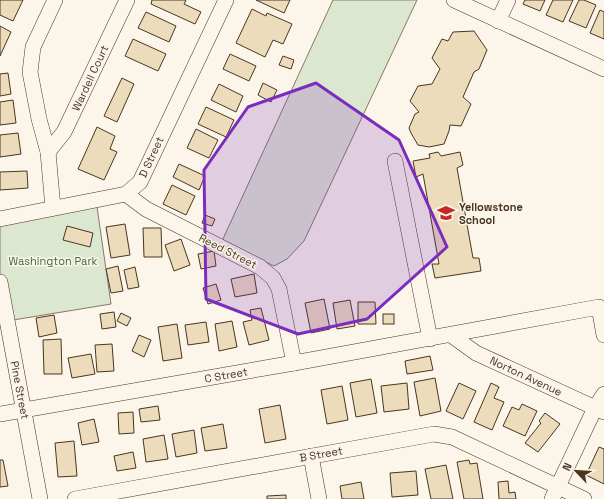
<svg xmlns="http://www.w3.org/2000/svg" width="604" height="499" font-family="'Space Grotesk',sans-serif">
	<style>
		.green { fill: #dce7d0; stroke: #887966 }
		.building { fill: #ecdcbc; stroke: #4a3520 }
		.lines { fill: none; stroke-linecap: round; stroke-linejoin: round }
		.minor-casing { stroke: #4a3520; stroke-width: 16 }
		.minor { stroke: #fbf6e9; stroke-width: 15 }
		.marked { fill: #7b2cbf; fill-opacity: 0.2; stroke: #7b2cbf; stroke-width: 3; stroke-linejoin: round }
		.labels { text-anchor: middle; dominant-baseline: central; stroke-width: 3; stroke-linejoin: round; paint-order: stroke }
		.street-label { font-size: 11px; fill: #4a3520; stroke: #fbf6e9 }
		.poi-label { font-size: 11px; font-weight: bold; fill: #4a3520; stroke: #fbf6e9; text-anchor: start }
		.park-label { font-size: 11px; fill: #436837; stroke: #fbf6e9 }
	</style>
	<rect width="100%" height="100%" fill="#fbf6e9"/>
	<!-- green -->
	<g class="green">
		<path d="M333,0h84l-113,241 -17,18 -13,7 -52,-25z"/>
		<path d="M96,200l15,104 -104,17 -7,-39v-63z"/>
	</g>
	<!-- building -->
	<g class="building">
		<path d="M0,0h23l-10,21 -13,-6z"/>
		<path d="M152,0h34l-2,4 17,8 -6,12 -44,-20z"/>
		<path d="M256,0h34l-6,13z"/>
		<path d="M525,0h20l-5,11 -17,-7z"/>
		<path d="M553,0h20l-10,22 -17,-7z"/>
		<path d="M579,0h5l12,5 -10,23 -17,-7z"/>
		<path d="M252,9l14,7 1,-3 25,11 -9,20 -10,-4 -8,17 -29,-14z"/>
		<path d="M600,10l4,2v27l-14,-6z"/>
		<path d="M146,12l30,14 -7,16 -31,-14z"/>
		<path d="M0,26l11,6 -11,24z"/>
		<path d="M474,31l13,19 -8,19 -5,3 -11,25 8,7 -10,22 -11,-1 -1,6 -5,13 -15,3 -11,-2 -7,-12 -2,-5 6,-14 4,-2 -9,-11 8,-15 14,-2 8,-15 -8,-11 10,-19 6,2 5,-9z"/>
		<path d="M133,39l33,15 -8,17 -33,-15z"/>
		<path d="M230,54l26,12 -7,15 -26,-12z"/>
		<path d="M283,56l11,4 -3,9 -12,-4z"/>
		<path d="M8,73l3,21 -11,2v-22z"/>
		<path d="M122,78l12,6 -17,38 -13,-6z"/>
		<path d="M263,83l14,7 -6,12 -13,-7z"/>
		<path d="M219,84l24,12 -7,16 -25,-12z"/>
		<path d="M13,100l3,23 -16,2v-23z"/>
		<path d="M206,107l28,13 -8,17 -28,-13z"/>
		<path d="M97,127l18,9 -5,13 7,3 -13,28 -26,-11z"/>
		<path d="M196,129l22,11 -9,18 -22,-10z"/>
		<path d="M18,133l3,21 -21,3v-22z"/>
		<path d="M438,152l3,4 19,-4 3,13 -6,3 16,90h6l2,13 -46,7 -3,-14h7l-16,-90 -7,3 -3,-16 17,-3 -1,-4z"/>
		<path d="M179,164l26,12 -6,14 -26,-13z"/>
		<path d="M27,171l1,17 -28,2v-18z"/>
		<path d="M172,185l23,11 -9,19 -23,-11z"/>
		<path d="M205,215l10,4 -3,7 -10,-3z"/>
		<path d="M125,224l5,31 -19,3 -5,-31z"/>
		<path d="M67,226l26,7 -3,14 -27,-7z"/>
		<path d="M143,228h18l1,29h-18z"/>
		<path d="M181,239l9,26 -16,6 -9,-26z"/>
		<path d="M214,251l2,15 -15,3 -3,-15z"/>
		<path d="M118,266l5,25 -12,2 -5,-24z"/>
		<path d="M135,267l4,20 -11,2 -4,-19z"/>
		<path d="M254,274l3,19 -22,4 -4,-18z"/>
		<path d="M216,284l5,16 -13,4 -5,-16z"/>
		<path d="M324,299l6,30 -19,4 -6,-30z"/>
		<path d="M350,300l5,26 -18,3 -4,-26z"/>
		<path d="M358,302h17l1,22h-18z"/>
		<path d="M261,308l8,32 -20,5 -6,-23 9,-2 -2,-10z"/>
		<path d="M114,312l2,15 -14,2 -2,-15z"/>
		<path d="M121,313l10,5 -4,8 -10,-5z"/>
		<rect x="383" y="314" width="11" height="10"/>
		<path d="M54,315l3,18 -18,4 -3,-19z"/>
		<path d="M232,321l5,26 -18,4 -4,-27z"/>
		<path d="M206,322l3,20 -21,3 -3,-20z"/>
		<path d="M177,324l5,34 -19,3 -5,-34z"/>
		<path d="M139,335l12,5 -7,17 -12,-6z"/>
		<path d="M61,339l1,35h-18l-1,-34z"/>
		<path d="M112,344l2,27 -17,1 -2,-27z"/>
		<path d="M91,354l4,20 -23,4 -4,-20z"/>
		<path d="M430,356l3,14 -26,4 -2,-13z"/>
		<path d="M435,378l6,33 -21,5 -6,-34z"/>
		<path d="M371,379l6,34 -21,4 -6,-34z"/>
		<path d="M407,383l2,26 -25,3 -3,-26z"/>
		<path d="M459,383l17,8 -13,28 -17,-8z"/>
		<path d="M491,383l8,4 -5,11 10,4 -12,28 -18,-8z"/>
		<path d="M342,386l6,34 -21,4 -6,-34z"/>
		<path d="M522,404l15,7 -12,25 -22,-10 9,-19 7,3z"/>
		<path d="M280,405l6,34 -21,4 -6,-34z"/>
		<path d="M158,406l2,14 -19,2 -2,-13z"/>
		<path d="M133,412l1,21 -15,1 -1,-21z"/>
		<path d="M545,413l15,11 -22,28 -13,-9 16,-20 -2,-2z"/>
		<path d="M94,419l5,23 -17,3 -4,-22z"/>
		<path d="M223,424l4,24 -22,3 -4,-23z"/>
		<path d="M194,430l3,23 -21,4 -4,-23z"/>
		<path d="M164,435l4,24 -22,3 -3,-23z"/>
		<path d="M74,441l3,35 -19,1 -3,-34z"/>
		<path d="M599,447l5,2v35l-18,-9z"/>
		<path d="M133,452l3,16 -19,3 -3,-15z"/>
		<path d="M0,460h3l5,26 -8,1z"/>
		<path d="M469,460l1,4 7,-1 6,36h-19l-7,-37z"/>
		<path d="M446,465l7,34h-22l-6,-30z"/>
		<path d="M416,471l2,24 -26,2 -2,-24z"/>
		<path d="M508,481l1,12 6,-1 1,7h-17l-1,-17z"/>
		<path d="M361,482l3,17h-22l-2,-13z"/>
		<path d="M286,495v4h-19v-3z"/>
	</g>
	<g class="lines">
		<!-- minor casing -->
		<g class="minor-casing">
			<g id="minor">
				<path d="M55,0l-22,47 -3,25 9,47 9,33 16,-20 63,-132"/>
				<path d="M454,0l150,69"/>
				<path d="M498,21l10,-21"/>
				<path d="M48,152l5,56"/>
				<path d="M395,161l35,178"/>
				<path d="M126,194l20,15 114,58 13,11 6,11 15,74"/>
				<path d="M0,219l126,-25 14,-12 86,-182"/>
				<path d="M0,282l40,217"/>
				<path d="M451,335l25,18 128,59"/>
				<path d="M0,414l294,-51 305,-56 5,28"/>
				<path d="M311,456l8,43"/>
				<path d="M75,499l359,-65 18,3 132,62"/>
				<path d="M552,499l43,-91 9,-14"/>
			</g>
		</g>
		<!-- minor -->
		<use href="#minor" class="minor"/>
	</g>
	<!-- marked area -->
	<path class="marked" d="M316,83l83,57 48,107 -80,72 -69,15 -92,-35 -2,-129 44,-63z"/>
	<!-- icons -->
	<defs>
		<g id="school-bare" transform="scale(1.38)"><path d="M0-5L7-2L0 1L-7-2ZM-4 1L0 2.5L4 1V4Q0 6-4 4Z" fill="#c62828" stroke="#fbf6e9" stroke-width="2.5" paint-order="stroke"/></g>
	</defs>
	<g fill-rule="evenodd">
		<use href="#school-bare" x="446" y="213"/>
	</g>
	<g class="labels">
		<!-- street labels -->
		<g class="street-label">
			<text transform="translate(90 78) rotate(-65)">Wardell Court</text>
			<text transform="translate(151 157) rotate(-65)">D Street</text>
			<text transform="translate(228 251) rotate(27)">Reed Street</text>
			<text transform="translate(226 375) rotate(-10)">C Street</text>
			<text transform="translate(526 376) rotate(25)">Norton Avenue</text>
			<text transform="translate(20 390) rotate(79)">Pine Street</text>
			<text transform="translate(321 454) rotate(-10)">B Street</text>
		</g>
		<!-- poi labels -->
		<g class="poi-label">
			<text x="459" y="207">Yellowstone<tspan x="459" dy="13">School</tspan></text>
		</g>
		<!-- park labels -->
		<g class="park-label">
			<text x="53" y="261">Washington Park</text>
		</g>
	</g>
	<!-- north arrow -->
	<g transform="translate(576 471) rotate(295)" stroke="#fbf6e9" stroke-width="3" paint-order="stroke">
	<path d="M0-3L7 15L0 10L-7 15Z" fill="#4a3520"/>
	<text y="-6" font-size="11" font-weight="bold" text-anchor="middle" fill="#4a3520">N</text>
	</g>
</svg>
